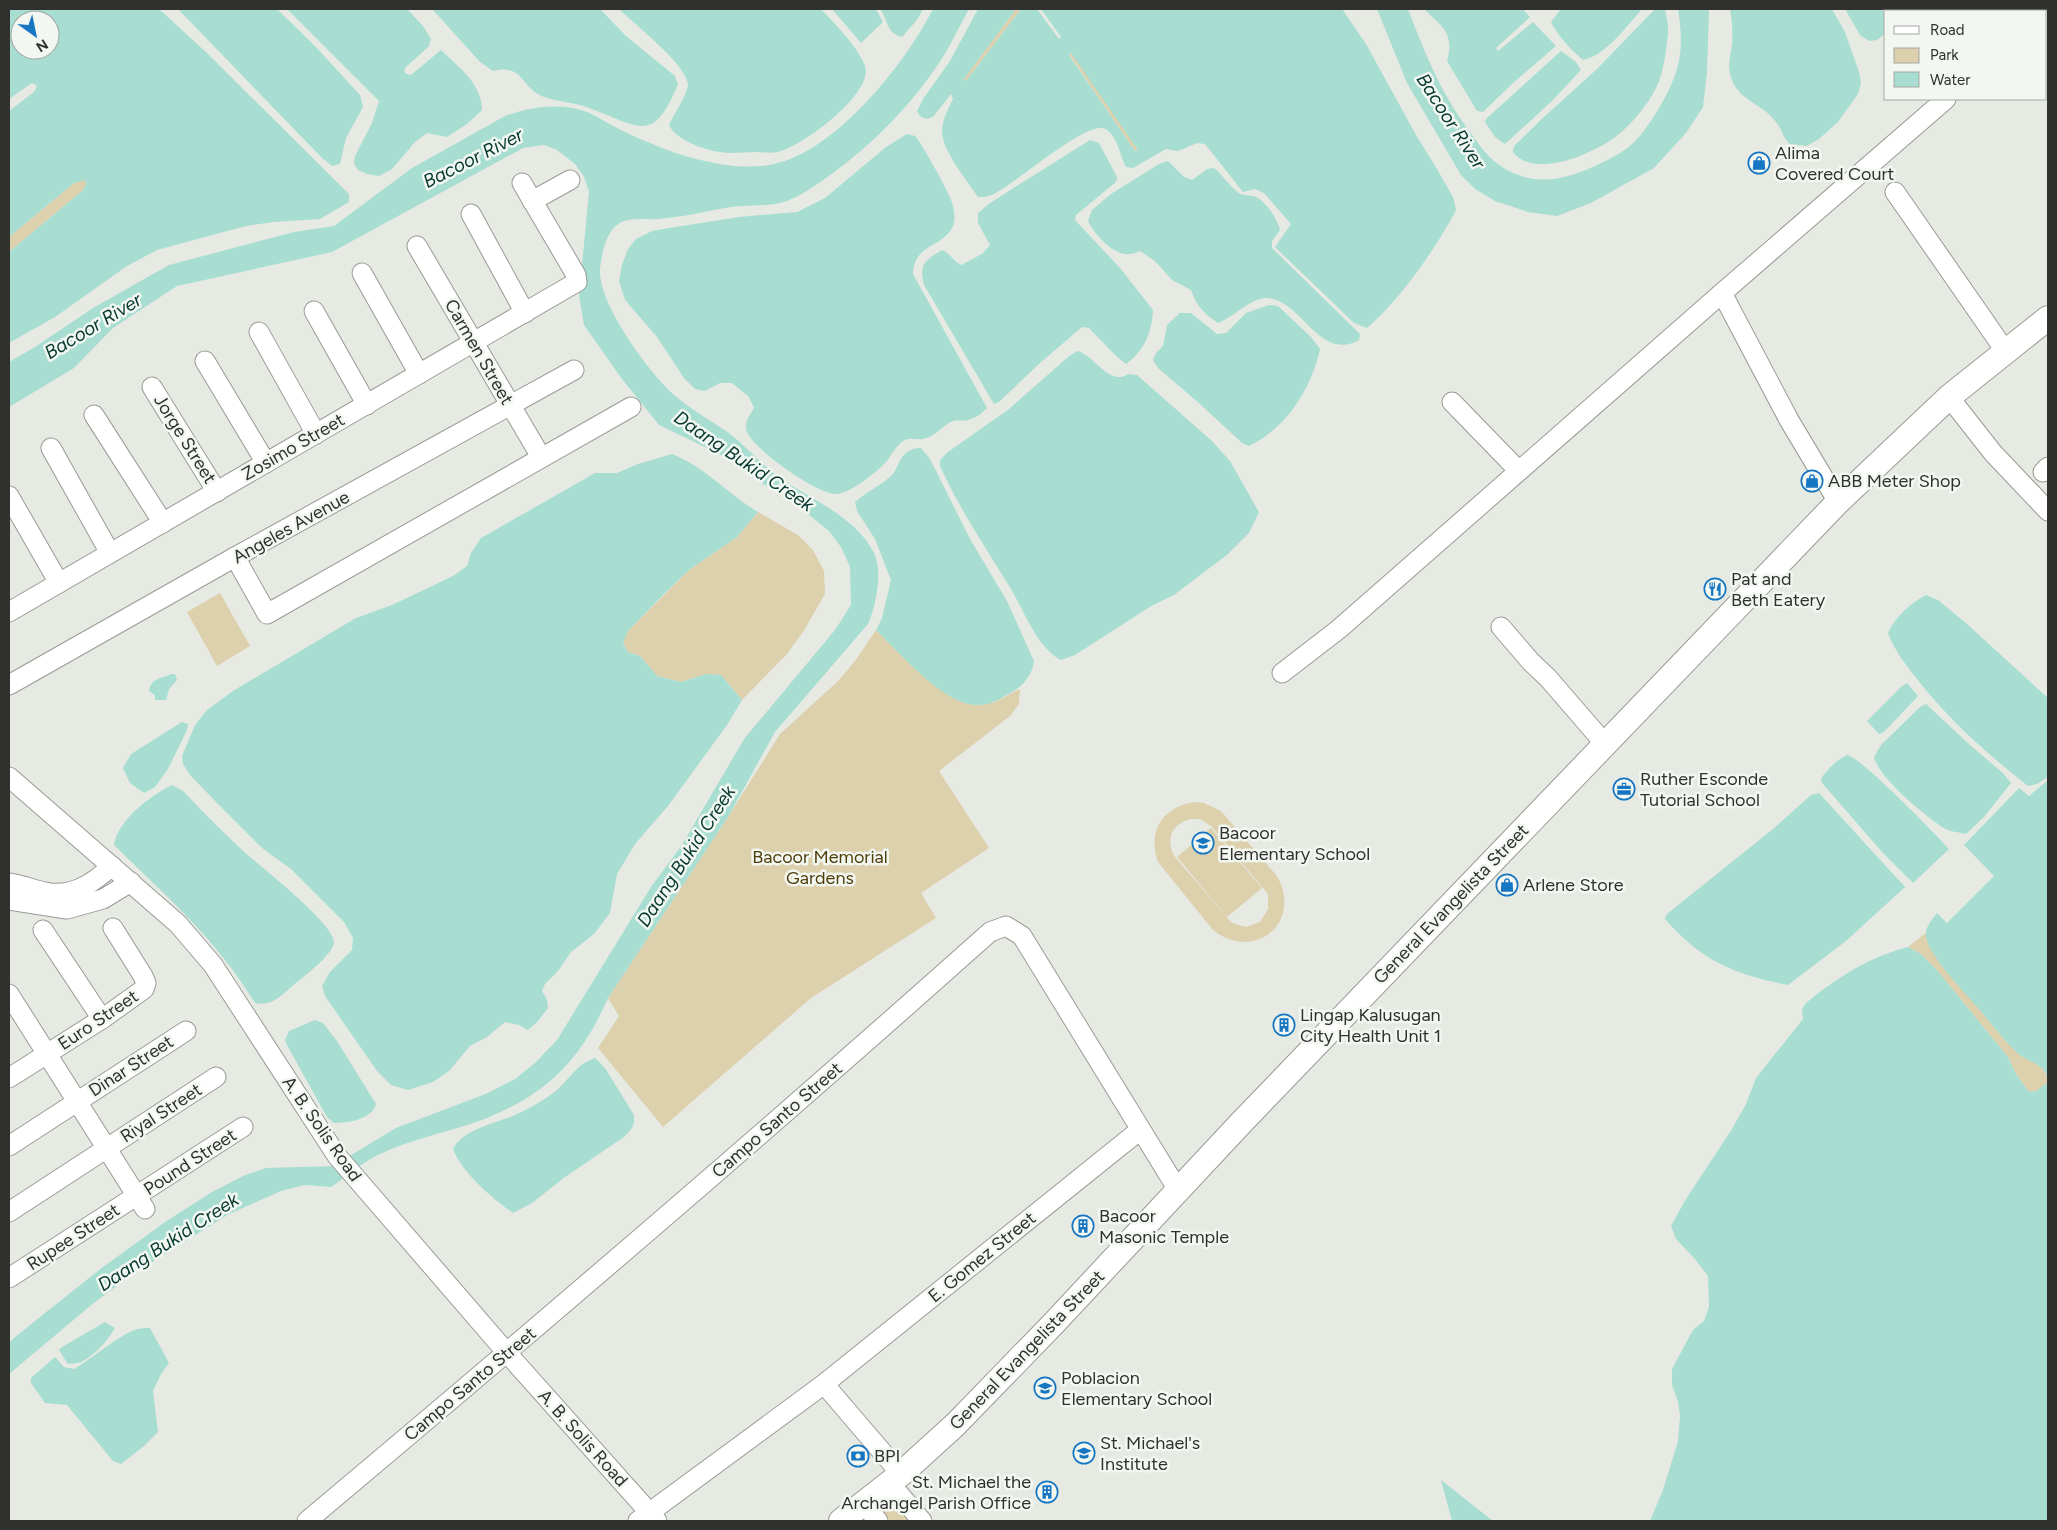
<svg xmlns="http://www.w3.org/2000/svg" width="2057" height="1530" font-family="Figtree,sans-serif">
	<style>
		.green { fill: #ddd0ad; fill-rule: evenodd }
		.water { fill: #a8ddd2; fill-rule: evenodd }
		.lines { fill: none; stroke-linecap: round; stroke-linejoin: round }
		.minor-casing { stroke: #979b95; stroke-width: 21 }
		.major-casing { stroke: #979b95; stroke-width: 26 }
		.minor { stroke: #fff; stroke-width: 19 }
		.major { stroke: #fff; stroke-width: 24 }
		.labels { text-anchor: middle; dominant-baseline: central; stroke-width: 5; stroke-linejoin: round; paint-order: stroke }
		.poi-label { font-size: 18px; fill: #30312f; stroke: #f3f7f1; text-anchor: start }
		.street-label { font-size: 18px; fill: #30312f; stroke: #f3f7f1 }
		.park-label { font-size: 18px; fill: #4f3e0a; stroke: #f3f7f1 }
		.water-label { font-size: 19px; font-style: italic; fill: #063931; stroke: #f3f7f1 }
	</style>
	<rect width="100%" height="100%" fill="#e6eae3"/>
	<!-- green -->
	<g class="green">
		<path d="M1016,9h5l-55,72 -3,-1z"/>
		<path d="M1071,52l67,97 -3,2 -66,-97z"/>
		<path d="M85,179l2,5 -4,6 -74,62v-15l65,-54z"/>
		<path d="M758,512l40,23 15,15 11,21 1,23 -22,38 -16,22 -45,46 -21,-25 -15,-1 -25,8 -24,-6 -17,-20 -12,-4 -5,-10 5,-11 61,-61 48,-33z"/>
		<path d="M220,593l30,53 -33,20 -30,-54z"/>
		<path d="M876,630l27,26 90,47 27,-14 -1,15 -9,12 -71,55 50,77 -68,45 15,25 -125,80 -148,129 -65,-79 21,-32 -11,-18 120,-181 52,-83 58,-53 17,-20z"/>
		<path d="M1195,802l9,1 17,8 56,65c26,46 -22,87 -64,54l-55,-68c-11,-32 5,-55 37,-60zM1192,819h8l11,7 57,68v15l-8,13 -14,5 -14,-4 -57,-66c-11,-18 -2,-35 17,-38z"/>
		<path d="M1211,828l51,60 -35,29 -50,-60z"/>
		<path d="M1926,933v4c28,38 55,79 88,112 12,12 33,14 34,33 -6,6 -10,9 -19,10l-13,-18 -8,-17 -72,-88 -15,-15 -13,-7z"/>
		<path d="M888,1501h9l17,20h-29c-4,-9 -7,-14 3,-20z"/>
	</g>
	<!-- water -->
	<g class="water">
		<path d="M9,9h150l48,44 142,141v8l-29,17 -46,3 -28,4 -89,24 -30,16 -72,51 -46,26v-91l74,-62 3,-6 -1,-4 -11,3 -65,54v-126l25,-19 3,-6 -5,-3 -23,16zM20,20h30v30h-30z"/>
		<path d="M178,9h99l37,36 46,50 3,12 -17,31 -6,26 -8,2 -10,-8z"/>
		<path d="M287,9h120l16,17 8,13 -2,7 -23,21 -2,4 2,3 5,1 30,-25c17,17 41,33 41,60l-15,14 -20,13 -20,-4 -12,9 -23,27 -13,7 -12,-2 -9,-4 -4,-6 1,-8 17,-33 7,-22z"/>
		<path d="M432,9h168l26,27 49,40 3,8c-25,62 -39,42 -89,24 -15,-6 -31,-6 -45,-11 -24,-9 -20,-34 -51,-26l-13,-9z"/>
		<path d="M619,9h202c13,14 38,39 44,57 9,27 -61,79 -84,85 -8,3 -18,1 -26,1 -11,0 -24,2 -35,0 -16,-2 -44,-12 -51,-27 5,-11 17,-29 19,-39 2,-19 -54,-62 -69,-77z"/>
		<path d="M832,9h44l7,13 -22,21z"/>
		<path d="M880,9h43l-6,11 -15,17c-16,-4 -13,-15 -22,-28z"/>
		<path d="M933,9h36c-8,14 -15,29 -23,43 -31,50 -72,92 -120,126 -16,11 -32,23 -51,26 -15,2 -30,1 -44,3 -24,4 -48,10 -72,12 -12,1 -28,-2 -39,4 -14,7 -19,33 -20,47 -1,35 48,101 73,124 17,15 37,26 56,39 18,14 32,32 51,45 32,22 76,39 94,75 9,19 2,53 -6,71l-93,108 -47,85 -120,181c-29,66 -64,99 -132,124 -32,11 -67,18 -98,33 -17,8 -31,22 -47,32l-26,-2 -24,6 -52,23 -99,62 -35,26 -86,72v-31l6,-6 84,-67 66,-48 47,-30 31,-16 23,-8 67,-2 63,-38 92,-35 27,-14 20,-16 22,-23 94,-153 31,-42 62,-106 91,-109 16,-25 -1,-38 -9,-20 -12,-16 -48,-39 -20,-9 -31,-24 -71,-34 -37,-46 -38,-54 -5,-29 10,-104 -5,-15 -9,-13 -18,-14 -13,-5 -21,3 -191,104 -155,34 -64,42 -39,40 -65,39v-45l26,-15 58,-39 76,-43 125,-33 40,-6 78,-58 93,-52c25,-9 56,-14 82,-4 10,4 20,11 30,16 14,7 30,14 45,20 31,12 79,24 112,16 62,-13 131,-100 159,-155z"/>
		<path d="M978,9h38l-52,70 2,2 55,-72h16l22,30 2,-2 -20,-28h301l24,35 50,91 21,34 16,28 3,13c-19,37 -57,91 -89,118l-13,-5 -79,-76 16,-23 -27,-31 -9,-4 -12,3 -38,-48 -8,-1 -19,8 -12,-2 -33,19 -7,-1c-6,-11 -8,-29 -19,-37 -17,-15 -97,60 -118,66 -3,1 -8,1 -11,1 -11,-17 -35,-45 -36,-65 0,-12 6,-23 11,-33l-2,-5 -18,23 -7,2 -6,-3 -3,-5 6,-12 27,-38zM1071,53l67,97 -3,1 -66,-96z"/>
		<path d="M1377,9h31c18,47 34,87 65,127 7,10 15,21 25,28 33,25 70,16 103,-1 14,-6 27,-14 37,-25 15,-17 33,-48 39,-69 6,-21 4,-40 1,-60h31l-2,63 -4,35 -17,26 -32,35 -63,35 -34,13 -29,-4 -33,-11 -20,-12 -14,-14 -54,-92z"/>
		<path d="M1424,9h99l7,8 -34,31 2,3 35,-29 23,24 -43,37 -30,29 -6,-1 -30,-50c8,-28 -5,-34 -23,-52z"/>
		<path d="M1561,9h81c-14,16 -38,48 -59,51 -13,-11 -24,-23 -32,-38z"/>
		<path d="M1655,9h10c1,8 4,16 3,23 -1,15 -5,44 -12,56 -8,17 -29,42 -45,52 -22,15 -78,39 -98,12l1,-6 31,-30 52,-47z"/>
		<path d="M1730,9h102l13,23 14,40 2,11 -3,11 -20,28 -19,17 -12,7 -17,-2c-7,-6 -7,-12 -12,-19 -16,-25 -46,-23 -49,-58 0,-7 2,-15 3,-23 1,-12 0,-24 -2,-35z"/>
		<path d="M1845,9h36l5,7v17l-9,7 -8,1 -9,-6z"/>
		<path d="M1561,51l15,11 5,8 -30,32 -46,42 -10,-7 -10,-15 1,-3z"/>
		<path d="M907,134c3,1 6,1 8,2 5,4 33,55 36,64 3,8 5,18 2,26 -11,23 -39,17 -40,48l74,134c-5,5 -11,10 -19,12 -5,2 -11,-1 -15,1 -10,4 -18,16 -30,18 -6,1 -12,-2 -18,1 -8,4 -13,14 -18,21 -9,10 -36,32 -50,33 -18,2 -89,-48 -91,-65 -1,-9 4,-14 8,-21l-5,-11 -17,-14h-12l-15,8 -10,-2 -11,-11 -27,-41 -32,-37 -6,-19 3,-16 6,-16 8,-10 16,-8 11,-2 76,-12 58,-5 28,-14 61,-51z"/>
		<path d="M1090,140l9,3 18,34 -1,5 -40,33 -1,5 45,48 33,42c-1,23 -9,41 -27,54l-12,-10 -25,-26 -7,-1 -42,36 -41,39 -5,2 -70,-119c-5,-21 0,-24 18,-35 9,4 11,11 19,15l21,-11 8,-9 -12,-22v-10l12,-10z"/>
		<path d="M1168,161l16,16 8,3 15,-11 7,-1c9,7 16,19 25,25 5,3 10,2 15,3 12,5 23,22 26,34l-8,11v7l88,86 -1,6c-41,23 -58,-43 -94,-42 -15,1 -33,20 -47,25 -14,-9 -22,-18 -27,-33l-19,-10 -17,-19 -15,-10c-3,1 -7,3 -11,3 -15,2 -35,-20 -41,-33l4,-11 19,-16 48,-30z"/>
		<path d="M1269,305l9,1 33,31 9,12c-9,41 -34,79 -71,97l-7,-3 -42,-39 -42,-36 -5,-8 3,-7 7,-7 4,-21 13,-12h11l26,21 9,-1 20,-20z"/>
		<path d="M1077,351c18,4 32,36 51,23l9,1 75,66 18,20 29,51 -10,21 -21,21 -54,41 -21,10 -78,50 -14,5c-23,-11 -37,-49 -50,-71 -25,-41 -51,-79 -71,-123v-6l8,-8 61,-43 59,-52z"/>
		<path d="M921,448l9,11 40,80 37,62 27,60c-2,16 -13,27 -27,34 -9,5 -17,10 -28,10 -34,2 -80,-53 -103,-75l6,-12 9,-38 -16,-41 -18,-28 -2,-9c11,-10 25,-16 36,-26 7,-7 8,-18 15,-23 5,-4 9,-5 15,-5z"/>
		<path d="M672,454c33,13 56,40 86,58l-21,25 -48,33 -24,23 -37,38 -5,12 5,9 12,4 17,20 24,6 25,-8 15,1 21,25 -15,25 -59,81 -33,38 -18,30 -7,39 -16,21 -23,18 -13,19 -13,13 -3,7 5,9 1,8 -10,13 -10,9 -9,-5 -14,-3 -18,15 -17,9 -21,25 -16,11 -25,8 -17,-5 -14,-14 -52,-75 -3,-10 8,-14 22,-22 1,-12 -9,-16 -53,-53 -29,-21 -45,-45 -27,-28 -7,-11 -1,-8 13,-31 12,-15 26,-19 123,-73 36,-13 61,-29 14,-10 4,-13 10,-15 114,-65h22l21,-9z"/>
		<path d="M1926,595l12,5 29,24 81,74v79l-11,7 -9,2c-41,-32 -79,-66 -111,-107 -11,-14 -23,-29 -29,-46 7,-16 23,-30 38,-38z"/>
		<path d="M172,674h3l2,6 -8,9 -3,11h-11v-5l-6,-4c2,-13 13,-13 23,-17z"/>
		<path d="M1907,683l11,13 -34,36 -5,2 -12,-13 34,-34z"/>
		<path d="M1926,704l45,42 32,27 8,10 -27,34 -18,17c-7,-2 -16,-2 -22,-6 -19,-12 -65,-50 -70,-71l7,-12 39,-38z"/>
		<path d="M182,722l6,2 -1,6 -19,39 -13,18 -11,6 -14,-10 -7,-15 8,-14z"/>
		<path d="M1847,755c14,2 88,79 102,94l-36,34 -31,-31 -60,-69 -1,-4c5,-9 16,-19 26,-24z"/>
		<path d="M2048,780v741h-398l13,-31 15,-49 2,-25 -2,-14 -6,-17v-16l21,-39 11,-9 5,-14 -1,-31 -14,-18 -18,-19 -5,-13 15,-27 46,-70 14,-25 10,-26 47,-59 -1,-10 4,-6c32,-26 63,-46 102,-56l13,7 15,15 72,88 8,17 13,18 7,-1 12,-9c-1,-19 -20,-19 -32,-30 -14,-14 -25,-29 -38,-44 -14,-17 -48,-50 -52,-71 -2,-9 6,-17 11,-24l10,10 47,-47 -30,-31 55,-57 10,8z"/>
		<path d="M172,785l11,6c19,20 39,40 59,59 18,16 89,71 92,91 1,12 -28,34 -37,41 -13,11 -24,25 -42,21 -39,-64 -88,-106 -141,-158 3,-24 37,-50 58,-60z"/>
		<path d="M1819,793l86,94 -59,54 -58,44c-55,-11 -86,-24 -123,-66l2,-5 106,-85 38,-34z"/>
		<path d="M315,1020l8,3 14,18 39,63c-5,16 -28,19 -42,19l-7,-6 -39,-70 -3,-7 4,-9z"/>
		<path d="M595,1058l10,10 29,47c1,11 -3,15 -10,22l-59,40 -33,26 -19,10c-21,-15 -50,-39 -60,-64 10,-21 46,-26 66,-36 13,-6 27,-14 39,-24 14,-13 19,-25 37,-31z"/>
		<path d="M105,1322l10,6c-8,14 -31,41 -48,35l-8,-13 3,-3z"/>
		<path d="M150,1328l19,35 -8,11 -8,17 5,41 -14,14 -23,18 -8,-3 -46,-56 -22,-2 -14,-20v-5l24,-21 9,10 10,2c18,-10 47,-36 64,-40 3,-1 8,-1 12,-1z"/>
		<path d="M1441,1480l52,41h-41z"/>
	</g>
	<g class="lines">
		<!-- minor casing -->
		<g class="minor-casing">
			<g id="minor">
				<path d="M1895,192l111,160"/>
				<path d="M532,201l38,-21"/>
				<path d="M471,214l54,99"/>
				<path d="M417,246l124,211"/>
				<path d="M362,273l57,101"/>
				<path d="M1722,293l67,127 49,82"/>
				<path d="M314,311l53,94"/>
				<path d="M259,332l57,102"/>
				<path d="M205,361l61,102"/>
				<path d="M152,387l65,105"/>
				<path d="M1949,397l44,56 55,58"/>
				<path d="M1452,402l67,69"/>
				<path d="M94,415l69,108"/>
				<path d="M51,448l59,105"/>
				<path d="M2043,472l5,-5"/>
				<path d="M9,496l50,87"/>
				<path d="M235,557l32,57 364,-207"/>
				<path d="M9,612l568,-330 -1,-7 -54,-92"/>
				<path d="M1501,627l30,35 17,16 57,66"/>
				<path d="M1282,673l57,-44 383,-336 224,-194"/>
				<path d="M9,685l226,-128 339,-187"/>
				<path d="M9,777l169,147 35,41 124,191 170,197 150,168"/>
				<path d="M9,883c14,2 28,8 41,10 26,3 45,-12 62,-27"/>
				<path d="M9,900l58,9 36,-10 28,-17"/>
				<path d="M43,930l59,89"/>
				<path d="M9,994l136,215"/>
				<path d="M9,1078l93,-59 42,-30 2,-6 -3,-7 -30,-48"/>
				<path d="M9,1146l177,-115"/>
				<path d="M9,1212l207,-135"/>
				<path d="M9,1278l234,-151"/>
				<path d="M824,1384l77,90"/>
				<path d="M890,1483l32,38"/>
				<path d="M864,1504l14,17"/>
				<path d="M307,1521c230,-193 459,-389 683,-589l16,-6 16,10 156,254"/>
				<path d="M638,1521l186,-137 316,-254"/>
			</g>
		</g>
		<!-- major casing -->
		<g class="major-casing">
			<path id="major" d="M841,1521l60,-47 54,-49 99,-102 186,-199 598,-622 111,-105 99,-79"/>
		</g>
		<!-- minor -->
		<use href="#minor" class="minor"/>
		<!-- major -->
		<use href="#major" class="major"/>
	</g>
	<!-- icons -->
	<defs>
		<g id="shop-ring" transform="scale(1.125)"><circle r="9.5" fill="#f3f7f1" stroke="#1676c2" stroke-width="1.5"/><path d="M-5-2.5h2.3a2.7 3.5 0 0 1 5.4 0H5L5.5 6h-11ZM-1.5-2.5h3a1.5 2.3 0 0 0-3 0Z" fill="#1676c2"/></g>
		<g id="restaurant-ring" transform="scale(1.125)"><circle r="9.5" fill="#f3f7f1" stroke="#1676c2" stroke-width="1.5"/><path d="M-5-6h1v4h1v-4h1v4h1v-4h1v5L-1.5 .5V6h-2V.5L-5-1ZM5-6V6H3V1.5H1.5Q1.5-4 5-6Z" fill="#1676c2"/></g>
		<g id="office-ring" transform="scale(1.125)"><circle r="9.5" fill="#f3f7f1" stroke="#1676c2" stroke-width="1.5"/><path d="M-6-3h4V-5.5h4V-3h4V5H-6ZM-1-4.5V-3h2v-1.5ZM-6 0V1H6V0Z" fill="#1676c2"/></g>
		<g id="school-ring" transform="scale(1.125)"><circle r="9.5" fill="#f3f7f1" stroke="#1676c2" stroke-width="1.5"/><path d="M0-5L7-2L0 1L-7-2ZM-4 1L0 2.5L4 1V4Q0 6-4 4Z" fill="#1676c2"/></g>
		<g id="building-ring" transform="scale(1.125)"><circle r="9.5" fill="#f3f7f1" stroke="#1676c2" stroke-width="1.5"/><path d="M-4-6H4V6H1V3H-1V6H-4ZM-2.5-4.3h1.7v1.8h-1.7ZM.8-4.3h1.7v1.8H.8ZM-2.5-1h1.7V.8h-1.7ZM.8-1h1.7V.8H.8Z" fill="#1676c2"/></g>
		<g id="bank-ring" transform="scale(1.125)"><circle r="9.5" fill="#f3f7f1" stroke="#1676c2" stroke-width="1.5"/><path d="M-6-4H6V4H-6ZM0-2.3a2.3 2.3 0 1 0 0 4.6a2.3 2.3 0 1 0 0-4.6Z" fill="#1676c2"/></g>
	</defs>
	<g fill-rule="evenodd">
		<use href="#shop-ring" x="1759" y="163"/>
		<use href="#shop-ring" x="1812" y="481"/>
		<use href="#restaurant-ring" x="1715" y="589"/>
		<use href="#office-ring" x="1624" y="789"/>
		<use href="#school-ring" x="1203" y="843"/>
		<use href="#shop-ring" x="1507" y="885"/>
		<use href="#building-ring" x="1284" y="1025"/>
		<use href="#building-ring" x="1083" y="1226"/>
		<use href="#school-ring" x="1045" y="1388"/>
		<use href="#school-ring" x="1084" y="1453"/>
		<use href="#bank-ring" x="858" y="1456"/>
		<use href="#building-ring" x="1047" y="1492"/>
	</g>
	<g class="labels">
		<!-- poi labels -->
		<g class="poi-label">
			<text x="1775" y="153">Alima<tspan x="1775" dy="21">Covered Court</tspan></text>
			<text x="1828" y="481">ABB Meter Shop</text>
			<text x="1731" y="579">Pat and<tspan x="1731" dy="21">Beth Eatery</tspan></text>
			<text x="1640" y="779">Ruther Esconde<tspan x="1640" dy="21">Tutorial School</tspan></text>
			<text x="1219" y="833">Bacoor<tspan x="1219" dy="21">Elementary School</tspan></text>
			<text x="1523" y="885">Arlene Store</text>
			<text x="1300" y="1015">Lingap Kalusugan<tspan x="1300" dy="21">City Health Unit 1</tspan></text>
			<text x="1099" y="1216">Bacoor<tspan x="1099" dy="21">Masonic Temple</tspan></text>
			<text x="1061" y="1378">Poblacion<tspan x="1061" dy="21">Elementary School</tspan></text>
			<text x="1100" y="1443">St. Michael's<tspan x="1100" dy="21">Institute</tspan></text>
			<text x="874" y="1456">BPI</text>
			<text x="1031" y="1482" text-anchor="end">St. Michael the<tspan x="1031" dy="21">Archangel Parish Office</tspan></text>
		</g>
		<!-- street labels -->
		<g class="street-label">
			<text transform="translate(479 352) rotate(60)">Carmen Street</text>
			<text transform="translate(185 439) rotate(58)">Jorge Street</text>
			<text transform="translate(293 447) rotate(-30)">Zosimo Street</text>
			<text transform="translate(291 527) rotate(-29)">Angeles Avenue</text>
			<text transform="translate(1451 904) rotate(-46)">General Evangelista Street</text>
			<text transform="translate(98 1020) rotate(-34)">Euro Street</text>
			<text transform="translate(131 1066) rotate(-33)">Dinar Street</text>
			<text transform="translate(161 1113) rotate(-33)">Riyal Street</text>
			<text transform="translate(777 1120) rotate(-41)">Campo Santo Street</text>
			<text transform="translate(322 1129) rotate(55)">A. B. Solis Road</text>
			<text transform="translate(190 1162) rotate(-33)">Pound Street</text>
			<text transform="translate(73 1237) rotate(-33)">Rupee Street</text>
			<text transform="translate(982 1257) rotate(-39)">E. Gomez Street</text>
			<text transform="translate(1027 1350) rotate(-46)">General Evangelista Street</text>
			<text transform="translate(470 1384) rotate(-40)">Campo Santo Street</text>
			<text transform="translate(583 1438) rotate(48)">A. B. Solis Road</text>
		</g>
		<!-- park labels -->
		<g class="park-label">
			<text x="820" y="857">Bacoor Memorial<tspan x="820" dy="21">Gardens</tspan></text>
		</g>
		<!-- water labels -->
		<g class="water-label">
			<text transform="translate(1451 121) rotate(57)">Bacoor River</text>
			<text transform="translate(473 158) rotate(-27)">Bacoor River</text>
			<text transform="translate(93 326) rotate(-31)">Bacoor River</text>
			<text transform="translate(744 461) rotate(34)">Daang Bukid Creek</text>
			<text transform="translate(686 856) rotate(-57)">Daang Bukid Creek</text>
			<text transform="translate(168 1242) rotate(-33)">Daang Bukid Creek</text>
		</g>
	</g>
	<!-- border -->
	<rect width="2057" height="1530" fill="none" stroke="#30312f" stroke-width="20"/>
	<!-- legend -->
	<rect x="1884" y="10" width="162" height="90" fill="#f3f7f1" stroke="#a5a8a3"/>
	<rect x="1894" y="26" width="25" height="8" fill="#ffffff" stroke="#a5a8a3"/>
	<text x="1930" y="35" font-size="15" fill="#30312f">Road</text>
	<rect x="1894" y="48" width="25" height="15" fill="#ddd0ad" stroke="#a5a8a3"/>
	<text x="1930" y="60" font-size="15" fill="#30312f">Park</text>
	<rect x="1894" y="72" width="25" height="15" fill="#a8ddd2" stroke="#a5a8a3"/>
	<text x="1930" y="85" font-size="15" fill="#30312f">Water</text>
	<!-- north arrow -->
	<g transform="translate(35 35) rotate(147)"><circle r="24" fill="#f3f7f1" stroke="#a5a8a3"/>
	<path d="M0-4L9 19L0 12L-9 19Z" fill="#1676c2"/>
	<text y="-8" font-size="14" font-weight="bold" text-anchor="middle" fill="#30312f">N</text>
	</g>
</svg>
